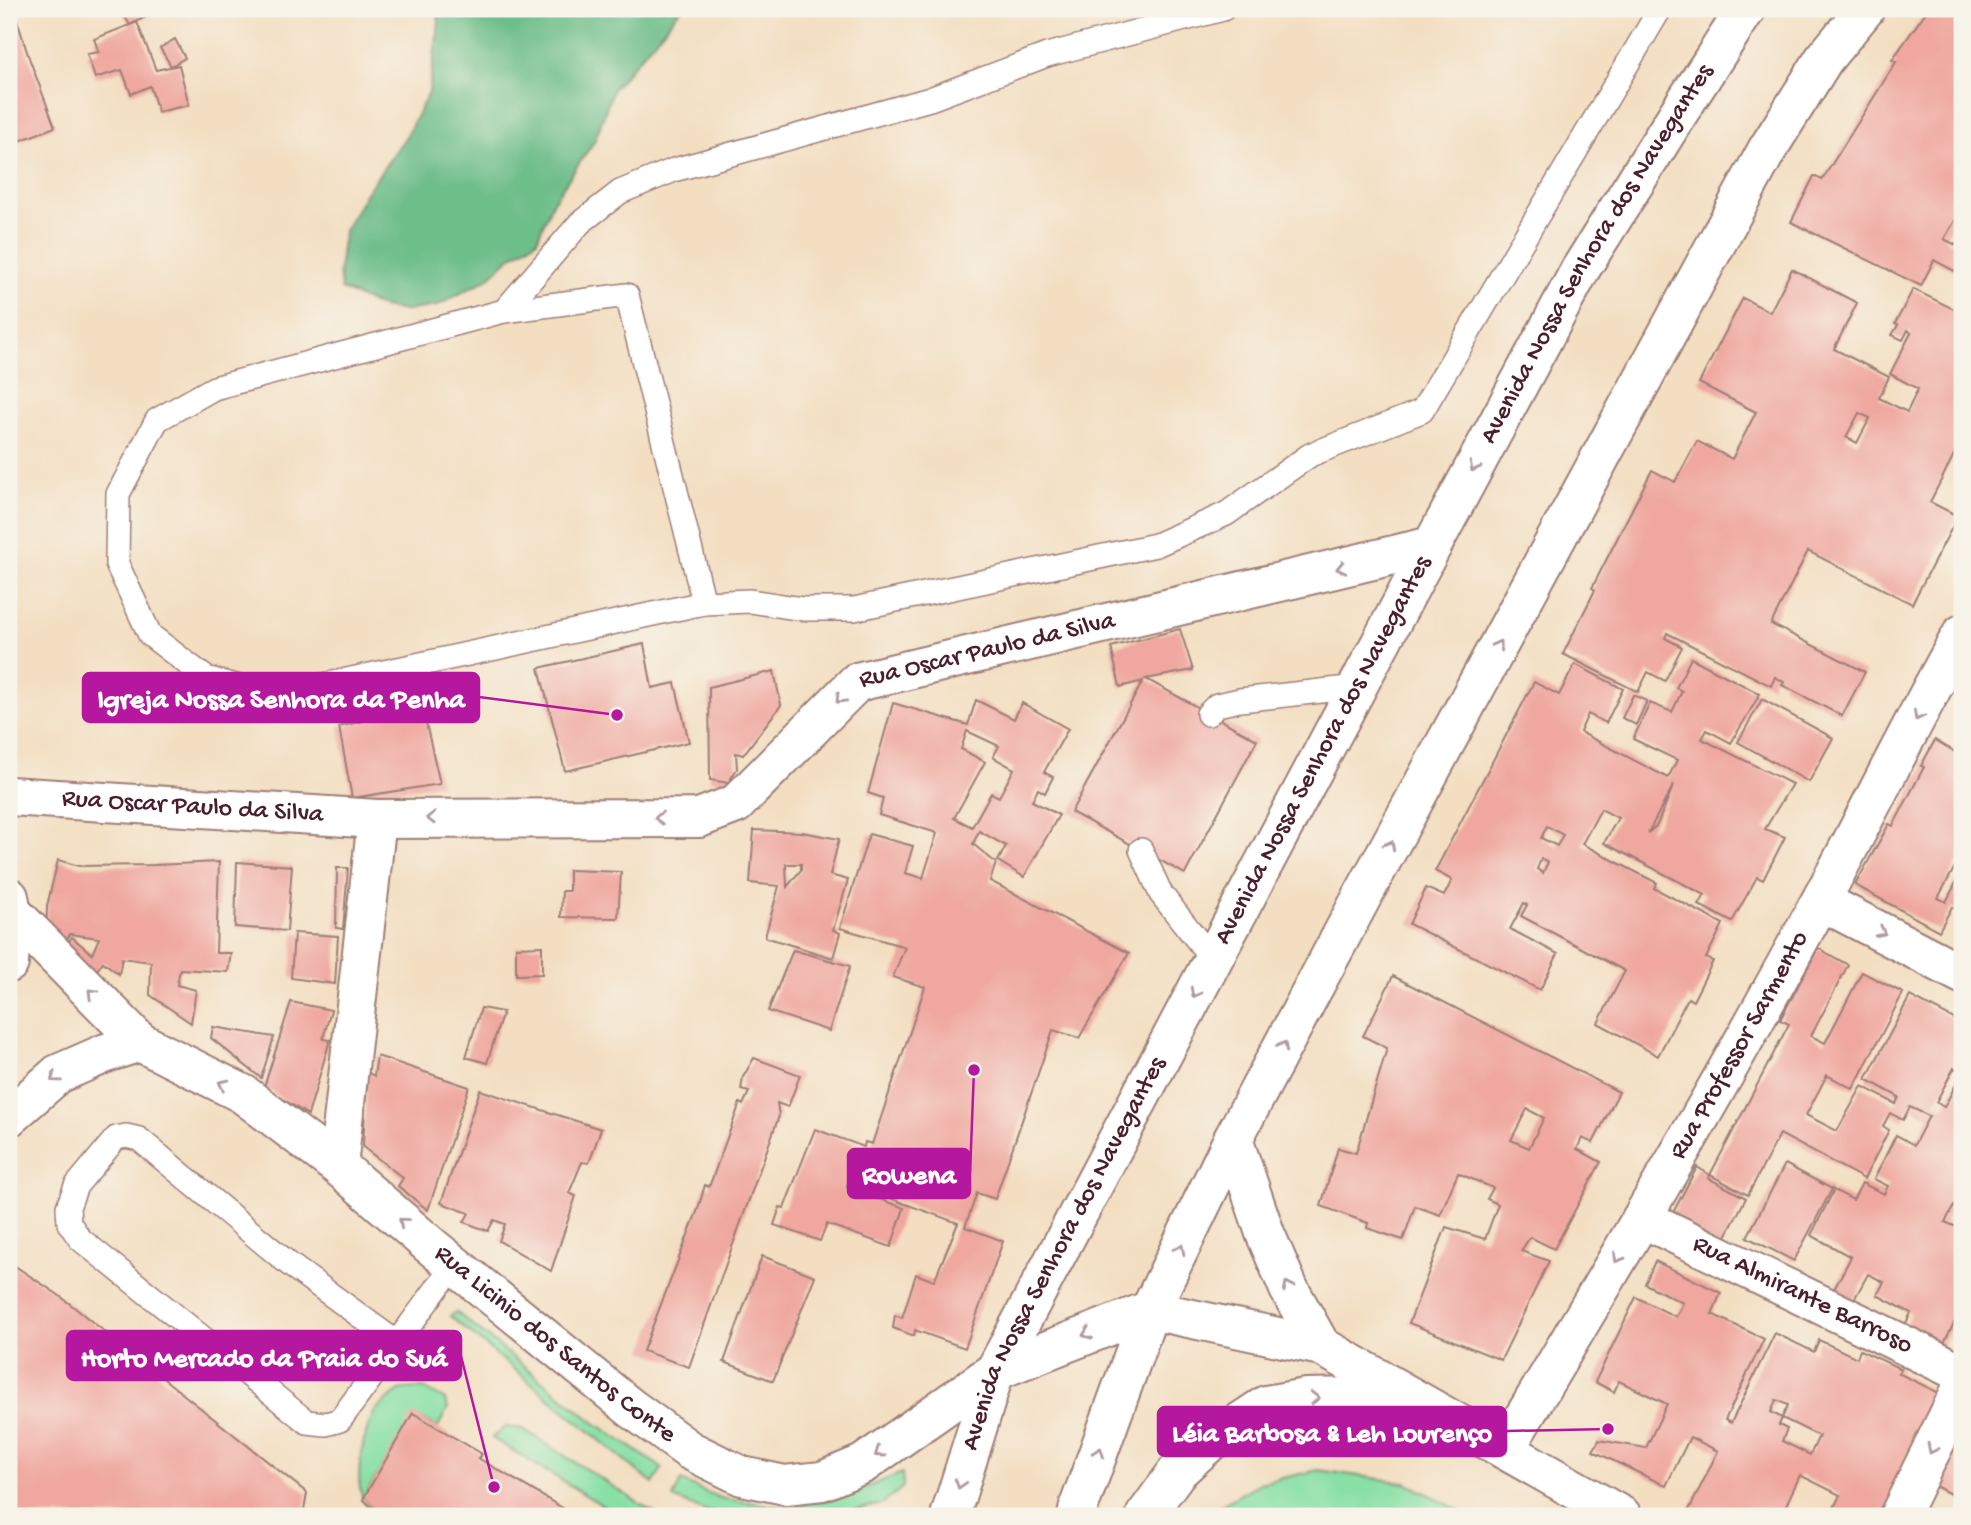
<svg xmlns="http://www.w3.org/2000/svg" width="1971" height="1525" font-family="'Gochi Hand',sans-serif">
	<style>
		.green { fill: #88e0a5; stroke: #698068; stroke-width: 2 }
		.forest { fill: #6ebe8a; stroke: #5c6e5a; stroke-width: 2 }
		.building { fill: #efa79f; fill-rule: evenodd }
		.lines { fill: none; stroke-linecap: round; stroke-linejoin: round }
		.service-casing { stroke: #9e7e76; stroke-width: 26 }
		.minor-casing { stroke: #9e7e76; stroke-width: 42 }
		.secondary-casing { stroke: #9e7e76; stroke-width: 42 }
		.service { stroke: #fff; stroke-width: 23 }
		.minor { stroke: #fff; stroke-width: 38 }
		.secondary { stroke: #fff; stroke-width: 38 }
		.oneway { stroke: #ae9aa0 }
		.labels { text-anchor: middle; dominant-baseline: central; stroke-width: 6; stroke-linejoin: round; paint-order: stroke }
		.street-label { font-size: 26px; fill: #4a1f2b; stroke: #f7f3e8 }
		.leader { fill: none; stroke: #b5179e; stroke-width: 2.5 }
		.callout-dot { fill: #b5179e; stroke: #f7f3e8; stroke-width: 2.5 }
		.callout { fill: #b5179e; stroke: #b5179e; stroke-width: 2.5 }
		.callout-label { font-size: 28px; text-anchor: middle; font-weight: bold; fill: #fff }
	</style>
	<rect width="100%" height="100%" fill="#f7f3e8"/>
	<filter id="ink" filterUnits="userSpaceOnUse"><feTurbulence type="fractalNoise" baseFrequency=".0143" numOctaves="2"/><feDisplacementMap in="SourceGraphic" scale="14" xChannelSelector="R" yChannelSelector="G"/><feConvolveMatrix kernelMatrix="1 2 1 2 8 2 1 2 1" color-interpolation-filters="sRGB"/></filter>
	<filter id="wash" filterUnits="userSpaceOnUse"><feTurbulence type="fractalNoise" baseFrequency=".00686" numOctaves="4" result="noise"/><feDisplacementMap in="SourceGraphic" scale="28" xChannelSelector="R" yChannelSelector="G"/><feGaussianBlur stdDeviation="1.57" result="paint"/><feColorMatrix in="noise" values="0 0 0 0 0 0 0 0 0 0 0 0 0 0 0 0 0 1.4 0 .05"/><feComposite in="paint" operator="in"/></filter>
	<g filter="url(#wash)">
		<rect width="100%" height="100%" fill="#f3dec1"/>
		<!-- green -->
		<g class="green">
			<path d="M456,1312l139,111 67,45 -9,16 -203,-168z"/>
			<path d="M424,1388l21,12 3,8 -10,19 -24,-12 -47,77 35,24c-13,0 -31,-4 -38,-16 -11,-18 0,-74 12,-90 4,-4 21,-18 26,-20 7,-2 16,-2 22,-2z"/>
			<path d="M505,1427l18,2 136,87h-39l-128,-78z"/>
			<path d="M1318,1470l88,13 64,33h-260l3,-6 47,-27z"/>
			<path d="M902,1473l1,14 -21,17 -54,12h-93l-30,-5 -32,-13 8,-17 39,17 62,9 58,-9z"/>
		</g>
		<!-- forest -->
		<path class="forest" d="M437,9h244l-68,80 -18,51 -43,63 -15,37 -26,17 -24,22 -50,27 -33,5 -25,-5 -38,-17 -2,-18 5,-40 22,-38 41,-58 22,-43 10,-70z"/>
		<g id="blocks">
			<!-- building -->
			<g class="building">
				<path d="M120,9h41l-31,16z"/>
				<path d="M1928,9h34v200l-18,30 18,9v27l-28,-15 -13,26 -130,-64 23,-46 8,4 74,-118 -4,-2z"/>
				<path d="M15,13l13,42 27,72 -46,18v-130z"/>
				<path d="M137,22l19,48 23,-5 10,40 -31,7 -8,-26 -19,8 -9,-24 -27,8 -8,-24 12,-2 -5,-13z"/>
				<path d="M175,39l10,19 -14,8 -11,-18z"/>
				<path d="M1792,269l65,34 -23,46 55,28 -10,21 28,14 11,-23 -28,-15 21,-41 -3,-3 -5,10 -11,-5 6,-10 -3,-1 18,-35 49,24v126l-32,63 28,14 -46,88 -104,-53 -37,73 94,48 -23,44 -60,-31 2,-3 -9,-5 -4,9 -104,-53 -2,5 17,9 -17,34 -17,-9 -10,20 -75,-38 32,-64 -3,-2 60,-118 23,12 22,-41 35,18 24,-47 -57,-29 44,-85 27,14zM1859,413l11,5 -13,25 -11,-6z"/>
				<path d="M1180,629l13,41 -47,9 111,61 -72,134 -114,-62 72,-131 -23,6 -9,-40z"/>
				<path d="M644,644l8,44 23,-5 14,59 -124,29 -26,-103z"/>
				<path d="M1691,658l69,36 -29,49 -24,-13 -5,9 90,45 -27,45 20,8 -22,43 -6,-3 -25,45 -33,-17 6,-10 -101,-52 14,-25 -17,-9 -19,35 75,39 -3,5 69,36 -17,34 7,3 -20,40 -5,-3 -30,58 -60,-33 27,-52 -104,-55 6,-11 -3,-2 -14,26 48,25 -18,36 -131,-66 17,-36 18,8 8,-16 -17,-9 99,-189 25,13 16,-31 48,25 -17,34 -18,-9 -8,18 88,46 9,-18 -44,-21 17,-36 22,9 10,-21 -6,-3zM1674,784l-17,41 -9,8zM1547,826l16,9 -6,11 -16,-8zM1541,859l7,3 -5,11 -6,-4z"/>
				<path d="M774,671l7,34 -38,50 -7,-2 1,16 -9,14 -18,-3 -1,-93z"/>
				<path d="M1633,695l14,6 -11,24 -14,-7z"/>
				<path d="M1762,699l71,39 -24,44 -71,-40z"/>
				<path d="M976,700l38,19 8,-16 46,26 -24,43 9,5 -8,16 -7,-4 -6,12 27,14 -35,62 -26,-16 8,-15 -27,-15 -6,13 23,19 -6,18 139,72 -50,85 -26,-8 -58,169 -18,-6 -12,34 38,14 -38,107 -50,-18 -1,6 -21,-8 2,-13 7,3 14,-44 18,7 24,-58 -110,-40 -1,4 57,21 -13,39 -64,-23 -7,17 -46,-16 6,-18 4,1 31,-79 49,18 1,-5 7,2 53,-157 -32,-10 12,-30 -65,-19 29,-94 44,12 -8,27 18,5 14,-45 -58,-18 4,-17 -15,-5 25,-90 75,22zM967,731l32,15 -6,11 21,12 -15,28 -8,-4 -19,34 -18,-9 31,-56 -24,-13z"/>
				<path d="M422,706l18,78 -88,14 -13,-71z"/>
				<path d="M1935,740l27,16v98l-24,44 8,4 16,-31v42l-10,-6 -13,24 -84,-46 34,-61 4,2 31,-59 -3,-1z"/>
				<path d="M754,830l48,2 37,7 -9,36 18,5 -15,50 7,3 -7,25 -68,-21 14,-51 -29,-3zM786,864h15v6l-14,17z"/>
				<path d="M58,860l21,6 75,-1 65,-3 -3,91h15l-3,19 -48,-3 -3,16 19,5 -5,33 -41,-28 1,-33 -29,-4 -3,16 -16,-12 -11,15 -29,-26 9,-14 20,17 7,-16 -29,-4 -6,11 -18,-4 1,-35z"/>
				<path d="M237,862l55,4 -5,65 -52,-4z"/>
				<path d="M337,868h11l-5,61 -7,-1z"/>
				<path d="M569,870l52,2 -3,46 -57,-1 1,-26h7z"/>
				<path d="M294,933l44,3 -3,48 -44,-6z"/>
				<path d="M542,946v28l-26,1v-28z"/>
				<path d="M1818,948l30,17 -37,71 14,7 37,-71 41,21 -50,96 -26,-14 -21,40 31,16 25,-45 34,18 3,-7 -33,-18 44,-83 52,27v188l-8,-5 -9,16 11,5 6,-11v91l-21,42 -38,-20 8,-16 -34,-18 7,-13 -16,-8 -18,33 -20,-10 21,-40 -40,-22 23,-45 19,10 9,-17 22,11 4,-8 -14,-7 22,-44 18,10 15,-29 -19,-9 -7,13 -13,-7 -7,13 6,4 -25,49 -84,-45 -32,61 -38,-20 79,-151 -9,-4zM1954,1068l8,5 -18,34 -8,-5z"/>
				<path d="M793,950l57,16 -21,65 -61,-20z"/>
				<path d="M1393,976l226,116 -26,51 -11,-5 -5,11 24,13 -47,87 -24,-12 -9,14 28,10 -48,99 -92,-37 37,-96 39,12 13,-35 -11,-5 6,-11 -35,-15 -18,42 -25,-9 -12,34 -36,-12 1,-5 -47,-17 17,-58 18,5 31,-105 -24,-12zM1527,1109l17,9 -15,30 -18,-8z"/>
				<path d="M291,1002l40,8 -8,29 7,1 -22,75 -44,-28z"/>
				<path d="M481,1008l22,4 -16,51 -21,-6z"/>
				<path d="M213,1027l61,10 -13,41 -50,-40z"/>
				<path d="M377,1056l92,31 -41,123 -30,-24 5,-8 -40,-31 4,-75 7,4z"/>
				<path d="M754,1058l46,17 -12,32 -11,-4 2,13 -90,251 -46,-16 55,-142 7,-24 4,2 31,-84 3,2 6,-13 -8,-2 2,-13z"/>
				<path d="M480,1090l121,39 -12,34 -7,-1 -13,31 7,3 -25,75 -52,-30 6,-17 -11,-4 -6,11 -24,-9 5,-9 -28,-10z"/>
				<path d="M1785,1164l47,25 -38,72 -47,-24z"/>
				<path d="M1697,1167l13,8 -2,3 38,20 -26,50 -52,-26z"/>
				<path d="M762,1256l53,20 -42,105 -49,-19z"/>
				<path d="M1655,1261l66,32 -9,21 52,25 -39,81 6,3 44,-90 39,19 5,-12 38,18 3,-8 41,19 -3,4 49,24 -58,119h-59l10,-21 -40,-20 -19,41h-95l32,-65 -28,-14 -24,49 -73,-35 6,-11 47,8 21,-44 -48,-23 -5,11 -19,-10 41,-85 40,20 7,-14 -38,-19zM1776,1400l12,5 -6,13 37,18 -9,19 -28,-14 5,-12 -8,-4 3,-7 -11,-6z"/>
				<path d="M9,1262l51,34 247,197 -4,23h-294z"/>
				<path d="M413,1413l69,41 -4,4 98,58h-189l-17,-10 -7,-7z"/>
				<path d="M1962,1422v78l-31,-16z"/>
			</g>
		</g>
	</g>
	<g filter="url(#ink)">
		<use href="#blocks" fill-opacity="0" stroke="#9e7e76" stroke-width="2"/>
		<g class="lines">
			<!-- service casing -->
			<g class="service-casing">
				<g id="service">
					<path d="M1223,9l-176,46 -117,44 -256,71 -54,22 -40,31 -76,88 -290,77 -57,32 -39,74 -1,70 33,71 56,43 67,18 431,-93 46,-2 53,8h51l302,-64 70,-31 84,-59 112,-44 238,-402"/>
					<path d="M504,311l123,-16 77,308"/>
					<path d="M1208,714l9,-9 23,-5 117,-13"/>
					<path d="M1141,850l20,44 52,66"/>
					<path d="M397,1343l-108,-79 -150,-125 -13,-3 -10,2 -40,48 -8,21 1,16 11,16 227,183 19,2 14,-4 114,-155"/>
				</g>
			</g>
			<!-- minor casing -->
			<g class="minor-casing">
				<g id="minor">
					<path id="s1" d="M9,796l368,23 322,-1 37,-14 121,-122 575,-136"/>
					<path d="M9,897l3,15 -3,51"/>
					<path d="M1821,901l141,73"/>
					<path id="s2" d="M12,912l128,130 103,52 95,72 93,80 200,162 58,42 53,26 43,9 37,-4 41,-17 132,-93"/>
					<path d="M9,1117l49,-43 48,-21 34,-11"/>
					<path d="M338,1166l39,-347"/>
					<path id="s3" d="M1642,1218l320,155"/>
					<path id="s4" d="M1505,1449c108,-181 216,-363 316,-549 48,-88 91,-179 141,-266"/>
					<path d="M1899,1516l63,-128"/>
				</g>
			</g>
			<!-- secondary casing -->
			<g class="secondary-casing">
				<g id="secondary">
					<path d="M1233,1139l32,94 24,56 32,57"/>
					<path d="M1150,1310l171,36 301,170"/>
					<path d="M995,1371l155,-61"/>
					<path id="s5" d="M950,1516l45,-145 437,-825 148,-276 101,-161 65,-100"/>
					<path d="M1077,1516l2,-10 71,-196 83,-171 130,-244 404,-745 57,-91 41,-50"/>
					<path d="M1145,1516l32,-44 33,-30 56,-37 40,-7 103,-2"/>
				</g>
			</g>
			<!-- service -->
			<use href="#service" class="service"/>
			<!-- minor -->
			<use href="#minor" class="minor"/>
			<!-- secondary -->
			<use href="#secondary" class="secondary"/>
		</g>
		<!-- one-way arrows -->
		<defs><path id="oneway-chevron" d="M-2-3.5L2.5 0L-2 3.5" fill="none" stroke-width="1.6" stroke-linecap="round" stroke-linejoin="round" transform="scale(1.75)"/></defs>
		<g class="oneway">
			<use href="#oneway-chevron" transform="translate(1474 467) rotate(118)"/>
			<use href="#oneway-chevron" transform="translate(1341 568) rotate(167)"/>
			<use href="#oneway-chevron" transform="translate(1498 645) rotate(-62)"/>
			<use href="#oneway-chevron" transform="translate(840 699) rotate(135)"/>
			<use href="#oneway-chevron" transform="translate(1918 716) rotate(118)"/>
			<use href="#oneway-chevron" transform="translate(431 818) rotate(180)"/>
			<use href="#oneway-chevron" transform="translate(659 818) rotate(180)"/>
			<use href="#oneway-chevron" transform="translate(1390 845) rotate(-62)"/>
			<use href="#oneway-chevron" transform="translate(1881 932) rotate(27)"/>
			<use href="#oneway-chevron" transform="translate(92 993) rotate(-135)"/>
			<use href="#oneway-chevron" transform="translate(1195 993) rotate(118)"/>
			<use href="#oneway-chevron" transform="translate(1283 1046) rotate(-62)"/>
			<use href="#oneway-chevron" transform="translate(55 1078) rotate(144)"/>
			<use href="#oneway-chevron" transform="translate(223 1084) rotate(-153)"/>
			<use href="#oneway-chevron" transform="translate(403 1222) rotate(-139)"/>
			<use href="#oneway-chevron" transform="translate(1180 1249) rotate(-64)"/>
			<use href="#oneway-chevron" transform="translate(1618 1258) rotate(121)"/>
			<use href="#oneway-chevron" transform="translate(1288 1286) rotate(-116)"/>
			<use href="#oneway-chevron" transform="translate(1087 1334) rotate(159)"/>
			<use href="#oneway-chevron" transform="translate(1315 1398) rotate(-2)"/>
			<use href="#oneway-chevron" transform="translate(1932 1449) rotate(116)"/>
			<use href="#oneway-chevron" transform="translate(1099 1452) rotate(-70)"/>
			<use href="#oneway-chevron" transform="translate(879 1453) rotate(145)"/>
			<use href="#oneway-chevron" transform="translate(960 1484) rotate(107)"/>
		</g>
	</g>
	<g class="labels">
		<!-- street labels -->
		<g class="street-label">
			<text stroke="none"><textPath href="#s5" startOffset="1421">Avenida Nossa Senhora dos Navegantes</textPath></text>
			<text stroke="none"><textPath href="#s1" startOffset="1036">Rua Oscar Paulo da Silva</textPath></text>
			<text stroke="none"><textPath href="#s5" startOffset="854">Avenida Nossa Senhora dos Navegantes</textPath></text>
			<text stroke="none"><textPath href="#s1" startOffset="184">Rua Oscar Paulo da Silva</textPath></text>
			<text stroke="none"><textPath href="#s4" startOffset="467">Rua Professor Sarmento</textPath></text>
			<text stroke="none"><textPath href="#s5" startOffset="287">Avenida Nossa Senhora dos Navegantes</textPath></text>
			<text stroke="none"><textPath href="#s3" startOffset="178">Rua Almirante Barroso</textPath></text>
			<text stroke="none"><textPath href="#s2" startOffset="698">Rua Licinio dos Santos Conte</textPath></text>
		</g>
	</g>
	<!-- callouts -->
	<path class="leader" d="M617 715L479 697M974 1070L970 1173M494 1487L461 1356M1608 1429L1506 1431"/>
	<g class="callout-dot">
		<circle cx="617" cy="715" r="7"/>
		<circle cx="974" cy="1070" r="7"/>
		<circle cx="494" cy="1487" r="7"/>
		<circle cx="1608" cy="1429" r="7"/>
	</g>
	<g class="callout">
		<rect x="83" y="673" width="396" height="49" rx="7"/>
		<rect x="848" y="1149" width="122" height="49" rx="7"/>
		<rect x="67" y="1331" width="394" height="49" rx="7"/>
		<rect x="1158" y="1407" width="348" height="49" rx="7"/>
	</g>
	<g class="callout-label">
		<text x="281" y="707">Igreja Nossa Senhora da Penha</text>
		<text x="909" y="1183">Rowena</text>
		<text x="264" y="1366">Horto Mercado da Praia do Suá</text>
		<text x="1332" y="1441">Léia Barbosa &amp; Leh Lourenço</text>
	</g>
	<!-- margin -->
	<rect width="1971" height="1525" fill="none" stroke="#f7f3e8" stroke-width="35"/>
</svg>
